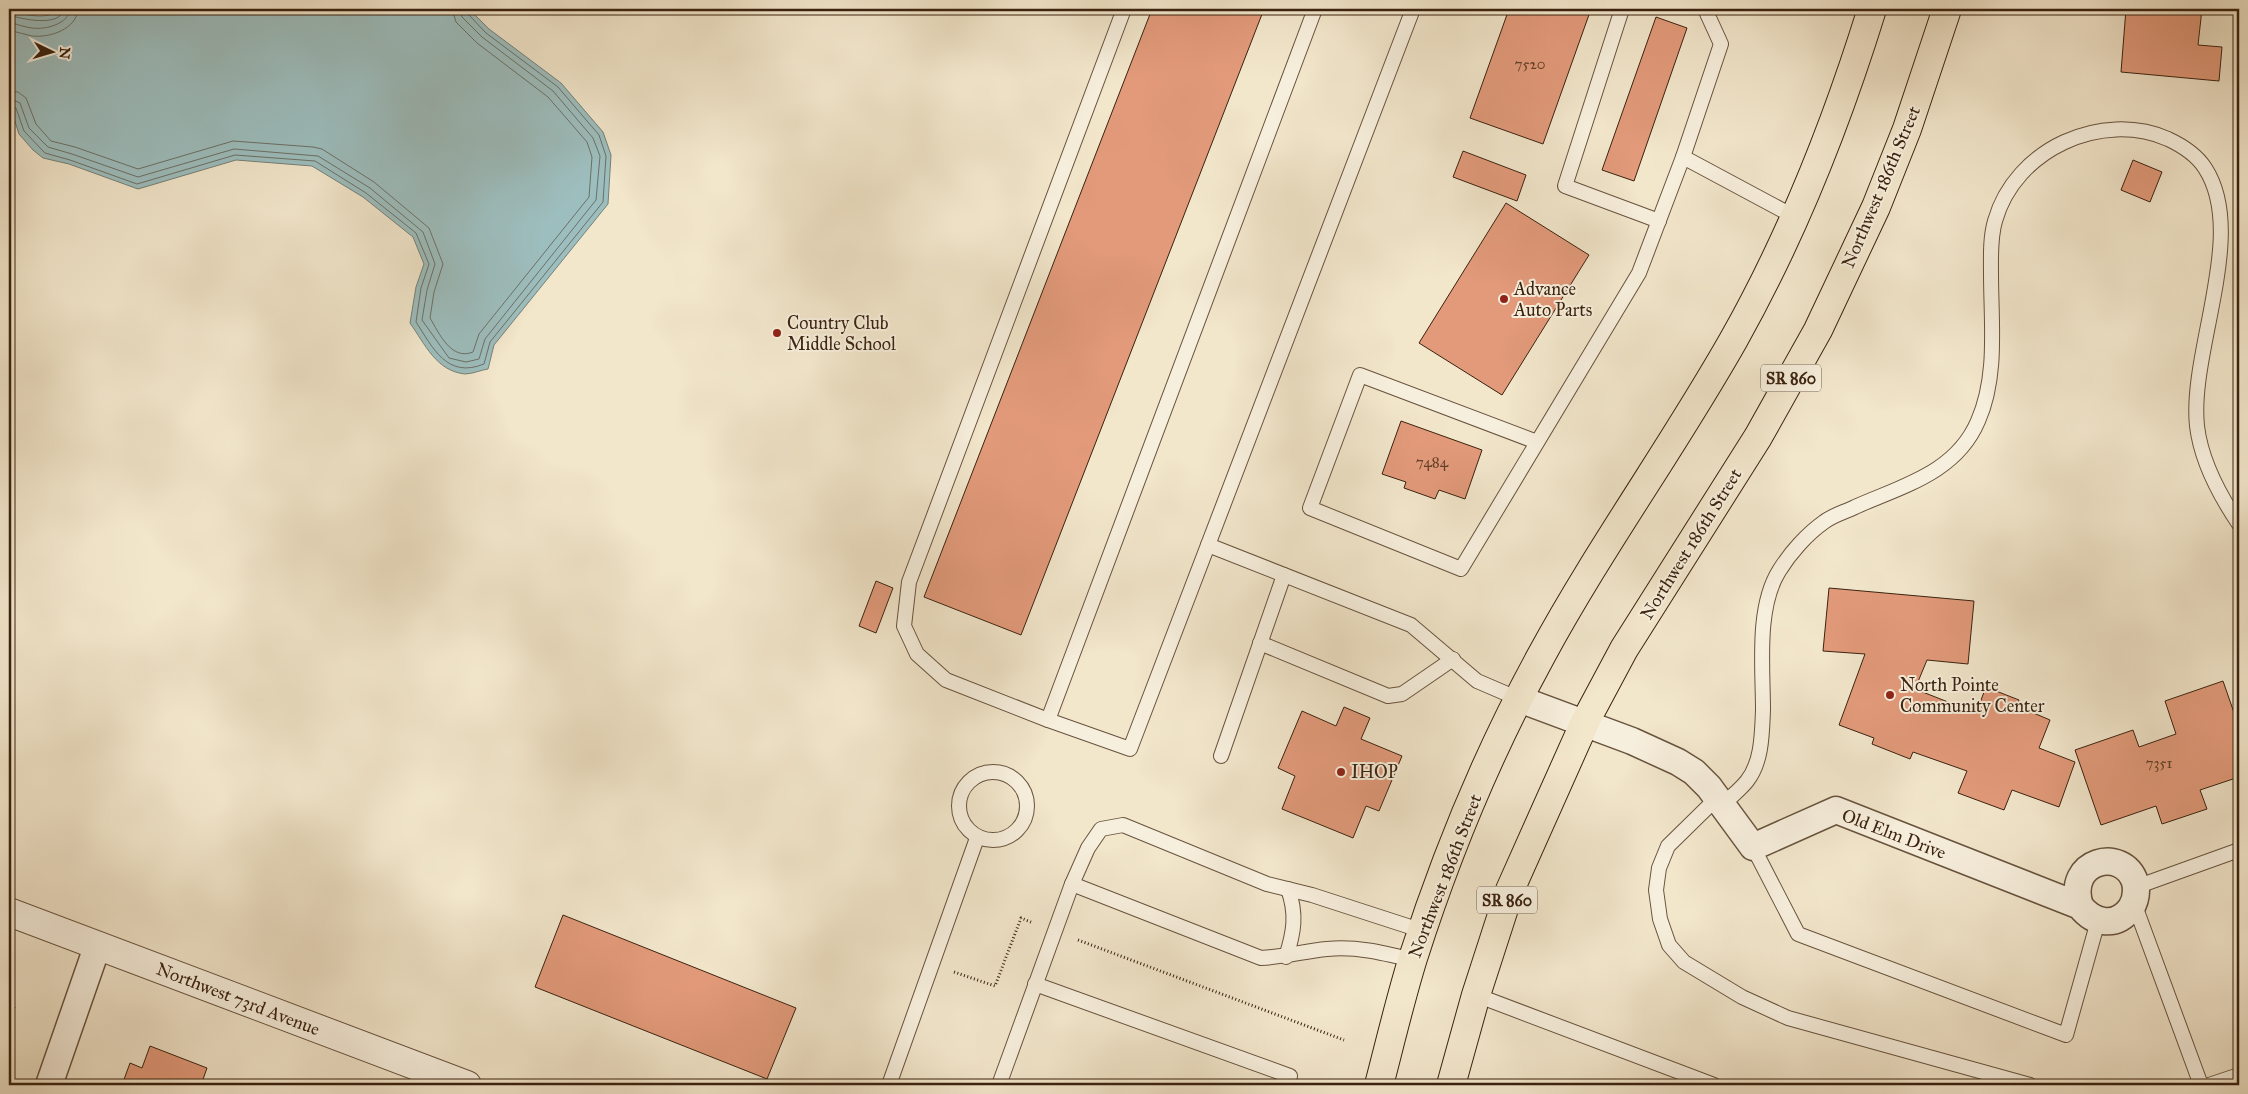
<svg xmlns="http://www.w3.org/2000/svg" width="2248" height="1094" font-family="'IM FELL Great Primer',serif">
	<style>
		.water { fill: #9dbebe; stroke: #758078 }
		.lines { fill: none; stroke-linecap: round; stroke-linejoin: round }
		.shore { stroke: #6c7066; stroke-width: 1 }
		.building { fill: #e29a7a; stroke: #3a220f }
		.service-casing { stroke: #68533e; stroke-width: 16 }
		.minor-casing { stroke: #68533e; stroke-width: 29 }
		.tertiary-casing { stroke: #68533e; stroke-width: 30 }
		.primary-casing { stroke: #3a220f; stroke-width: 30 }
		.path { stroke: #3a220f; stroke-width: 3; stroke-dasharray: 1 2.5; stroke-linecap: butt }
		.service { stroke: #f7efdd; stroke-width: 14 }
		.minor { stroke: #f7efdd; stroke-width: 26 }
		.tertiary { stroke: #f7efdd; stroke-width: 28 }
		.primary { stroke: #f2e6cb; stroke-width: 28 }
		.poi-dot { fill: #8f2418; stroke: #f7efdd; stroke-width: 2 }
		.labels { text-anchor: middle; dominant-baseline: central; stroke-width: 4; stroke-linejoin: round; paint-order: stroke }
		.number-label { font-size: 15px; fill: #64402a }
		.shield { fill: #f7efdd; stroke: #73604d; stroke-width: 1 }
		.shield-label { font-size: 16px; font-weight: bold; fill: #3a220f }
		.street-label { font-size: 18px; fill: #3a220f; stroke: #f7efdd }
		.poi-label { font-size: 18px; fill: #3a220f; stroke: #f7efdd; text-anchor: start }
	</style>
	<rect width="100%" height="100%" fill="#f2e6cb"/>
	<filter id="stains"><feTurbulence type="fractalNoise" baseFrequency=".004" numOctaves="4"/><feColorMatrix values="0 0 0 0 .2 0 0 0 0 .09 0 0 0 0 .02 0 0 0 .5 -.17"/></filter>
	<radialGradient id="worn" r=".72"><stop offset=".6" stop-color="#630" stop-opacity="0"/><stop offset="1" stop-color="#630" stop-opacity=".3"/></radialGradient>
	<!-- water -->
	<path class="water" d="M62,9h407l20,20 72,54 42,49 8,23 -3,49 -114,141 -6,24c-7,1 -16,5 -23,5 -29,-3 -40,-30 -55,-51l6,-36 8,-23 -11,-27 -50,-40 -51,-31 -76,-6 -98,29 -69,-25 -26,-6 -10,-8 -14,-16 -10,-31v-93c18,5 36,11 53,-1z"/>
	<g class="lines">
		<!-- shore -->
		<g class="shore">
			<path d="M9,15c12,4 52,13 55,-6"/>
			<path d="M9,22c7,2 15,5 23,6 13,2 37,-4 38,-19"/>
			<path d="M9,30c7,2 15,4 23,6 18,2 45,-7 46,-27"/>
			<path d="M9,91l9,1 8,6 10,26 15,17 24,6 63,22 95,-28 80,6 9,2 52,33 55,46 14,36 -9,28 -4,26c9,15 21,43 43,34l6,-18 110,-137 3,-40 -5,-15 -39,-45 -71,-54 -21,-21 -4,-13"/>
			<path d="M9,98l11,5 9,25 19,19 24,7 66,23 96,-28 84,7 52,32 53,44 12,32 -8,26 -5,30 27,38 17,4 13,-3 6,-20 111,-139 4,-44 -7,-18 -40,-47 -71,-54 -20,-20 -2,-8"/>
			<path d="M9,104l7,4 8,23 21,22 25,7 67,24 98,-29 80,6 51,32 50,40 13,31 -8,24 -5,34c17,26 31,57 68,42l6,-22 113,-140 3,-46 -7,-21 -41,-48 -72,-54 -18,-19 -2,-5"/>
		</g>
	</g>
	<!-- building -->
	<g class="building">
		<path d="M1152,9h112l-243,626 -97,-38z"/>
		<path d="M1509,9h82l-48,135 -73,-26z"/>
		<path d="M2126,9h76l-4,36 24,2 -3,34 -98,-9z"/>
		<path d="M1656,17l31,11 -53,153 -32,-11z"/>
		<path d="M1463,151l63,24 -9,26 -64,-24z"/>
		<path d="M2133,160l29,12 -12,30 -29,-12z"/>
		<path d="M1506,203l83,52 -87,140 -83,-52z"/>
		<path d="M1401,421l81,29 -17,49 -26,-9 -4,9 -31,-11 2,-6 -24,-8z"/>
		<path d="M876,581l17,7 -17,45 -17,-7z"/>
		<path d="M1829,588l145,13 -6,63 -41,-4 -12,29 61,24 10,-26 33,13 -2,6 33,14 -11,28 36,14 -16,45 -47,-17 -8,20 -46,-17 9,-22 -54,-19 -3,7 -38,-15 2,-6 -35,-13 26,-71 -42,-3z"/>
		<path d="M2223,681l16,46v50l-39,13 7,19 -45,15 -6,-18 -55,19 -26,-75 58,-20 6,17 37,-13 -11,-33z"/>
		<path d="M1344,707l26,11 -9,21 41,17 -23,55 -13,-5 -13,32 -71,-29 13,-33 -17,-8 24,-57 34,15z"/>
		<path d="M563,915l233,93 -29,71 -232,-92z"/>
		<path d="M9,1005l6,2 -6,17z"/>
		<path d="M150,1046l57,22 -6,17h-79l8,-22 12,5z"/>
	</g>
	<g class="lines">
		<!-- service casing -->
		<g class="service-casing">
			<g id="service">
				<path d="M1124,9l-215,573 -5,44 13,28 29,26 102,40 82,29 283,-740"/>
				<path d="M1622,9l-57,177 94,35"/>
				<path d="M1683,157l112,60"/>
				<path d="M1537,442l-177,-67 -50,133 151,61 178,-296 44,-116 38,-113 -16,-35"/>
				<path d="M1208,545l203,80 66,56 42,18"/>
				<path d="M1260,643l128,53 14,-2 51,-35"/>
				<path d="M1048,720l267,-711"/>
				<path d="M1221,756l63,-181"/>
				<circle cx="993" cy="806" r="34"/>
				<path d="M1717,798l-49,48 -9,22 -3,22 4,29 9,26 15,17 58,35 46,21 242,67"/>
				<path d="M1723,805c7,-8 17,-15 24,-24 15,-19 15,-47 16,-71 0,-42 -7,-102 16,-139 11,-18 28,-37 45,-49 9,-7 21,-10 31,-15 47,-21 101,-34 123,-86 20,-45 13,-99 13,-147 0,-17 -1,-36 4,-53 20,-72 107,-111 173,-82 15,7 28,15 37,29 43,66 -16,183 -8,258 4,34 23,70 42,98"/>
				<path d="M1753,847l45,87 268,101 32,-114"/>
				<path d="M2136,887l103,-37"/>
				<path d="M2134,903l67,182"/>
				<path d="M1286,957c8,-25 11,-43 2,-68"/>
				<path d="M1413,960c-29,-7 -56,-14 -86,-11 -22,2 -43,8 -66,9l-189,-74 16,-36 13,-19 22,-4 144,59 45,11 111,36"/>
				<path d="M1035,984l255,92 -4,9"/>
				<path d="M1476,995l238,90"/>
				<path d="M889,1085l88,-247"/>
				<path d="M999,1085l73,-201"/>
				<path d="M2209,1085l30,-10"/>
			</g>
		</g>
		<!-- minor casing -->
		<g class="minor-casing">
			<g id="minor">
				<path d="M1519,699l113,42 46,21 16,10 15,15 44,60 83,-37 244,96c14,18 36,22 51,2 5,-8 6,-17 4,-26 -12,-36 -70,-22 -55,24"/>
				<path d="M49,1085l48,-138"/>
			</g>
		</g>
		<!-- tertiary casing -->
		<g class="tertiary-casing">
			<path id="tertiary" d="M9,912l458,173"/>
		</g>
		<!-- primary casing -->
		<g class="primary-casing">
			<g id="primary">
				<path d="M1379,1085c11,-42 21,-85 34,-127 33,-103 76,-207 128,-302 59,-109 132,-209 193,-317 58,-103 103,-217 138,-330"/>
				<path d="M1451,1085l25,-90 34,-105 75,-168 39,-73 134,-212 60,-107 58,-123 31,-78 40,-120"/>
			</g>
		</g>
		<!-- path -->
		<g class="path">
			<path d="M1078,940l266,100"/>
			<path d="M954,972l41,14 26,-68 12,5"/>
		</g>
		<!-- service -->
		<use href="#service" class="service"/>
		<!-- minor -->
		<use href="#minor" class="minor"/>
		<!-- tertiary -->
		<use href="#tertiary" class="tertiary"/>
		<!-- primary -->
		<use href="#primary" class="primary"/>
	</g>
	<!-- markers -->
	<g class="poi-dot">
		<circle cx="1504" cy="299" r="5"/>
		<circle cx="777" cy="333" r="5"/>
		<circle cx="1890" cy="695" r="5"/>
		<circle cx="1341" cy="772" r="5"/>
	</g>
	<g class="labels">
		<!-- number labels -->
		<g class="number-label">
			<text x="1530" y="64">7520</text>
			<text x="1432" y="462">7484</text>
			<text x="2159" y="763">7351</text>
		</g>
		<!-- shield labels -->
		<g class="shield">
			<rect x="1761" y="364.5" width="60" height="27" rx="4"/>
			<rect x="1477" y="886.5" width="60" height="27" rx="4"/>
		</g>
		<g class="shield-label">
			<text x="1791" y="378">SR 860</text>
			<text x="1507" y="900">SR 860</text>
		</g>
		<!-- street labels -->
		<g class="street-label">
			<text transform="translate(1881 187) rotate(-67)">Northwest 186th Street</text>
			<text transform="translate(1691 544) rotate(-58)">Northwest 186th Street</text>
			<text transform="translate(1894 834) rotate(21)">Old Elm Drive</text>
			<text transform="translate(1445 876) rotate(-69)">Northwest 186th Street</text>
			<text transform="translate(238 999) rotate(21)">Northwest 73rd Avenue</text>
		</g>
		<!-- poi labels -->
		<g class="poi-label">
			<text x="1514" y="289">Advance<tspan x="1514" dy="21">Auto Parts</tspan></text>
			<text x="787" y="323">Country Club<tspan x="787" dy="21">Middle School</tspan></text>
			<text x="1900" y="685">North Pointe<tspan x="1900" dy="21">Community Center</tspan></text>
			<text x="1351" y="772">IHOP</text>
		</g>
	</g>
	<!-- margin -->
	<rect width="2248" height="1094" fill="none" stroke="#f2e6cb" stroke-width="30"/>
	<rect x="10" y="10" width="2228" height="1074" fill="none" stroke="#3a220f" stroke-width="2.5"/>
	<rect x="15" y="15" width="2218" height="1064" fill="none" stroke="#3a220f"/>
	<!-- north arrow -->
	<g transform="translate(52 52) rotate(95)" stroke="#f7efdd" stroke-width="4" paint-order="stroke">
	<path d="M0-4L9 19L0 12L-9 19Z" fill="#3a220f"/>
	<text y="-8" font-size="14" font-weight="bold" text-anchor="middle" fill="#3a220f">N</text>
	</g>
	<rect width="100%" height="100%" filter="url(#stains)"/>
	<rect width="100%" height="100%" fill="url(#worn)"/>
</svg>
